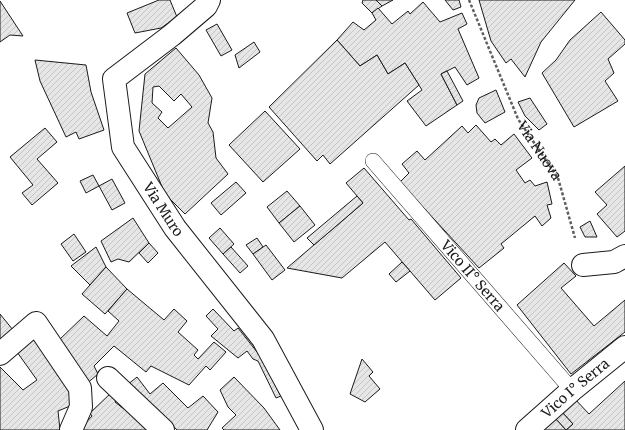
<svg xmlns="http://www.w3.org/2000/svg" width="625" height="430" font-family="Merriweather,serif">
	<style>
		.building { fill: url(#building-hatch); stroke: #1a1a1a; fill-rule: evenodd }
		.lines { fill: none; stroke-linecap: round; stroke-linejoin: round }
		.lane-casing { stroke: #1a1a1a; stroke-width: 16 }
		.street-casing { stroke: #1a1a1a; stroke-width: 24 }
		.path { stroke: #5f5f5f; stroke-width: 2.5; stroke-dasharray: 3 2; stroke-linecap: butt }
		.lane { stroke: #fff; stroke-width: 15 }
		.street { stroke: #fff; stroke-width: 22 }
		.labels { text-anchor: middle; dominant-baseline: central; stroke-width: 3; stroke-linejoin: round; paint-order: stroke }
		.street-label { font-size: 14px; fill: #1a1a1a; stroke: #fff }
	</style>
	<defs>
		<pattern id="building-hatch" width="6" height="6" patternUnits="userSpaceOnUse"><rect width="6" height="6" fill="#e6e6e6"/><path d="M-1 1l2-2M0 6l6-6M5 7l2-2" fill="none" stroke="#c5c5c5"/></pattern>
	</defs>
	<rect width="100%" height="100%" fill="#fff"/>
	<!-- building -->
	<g class="building">
		<path d="M159,0h11l7,17 -16,11 -26,5 -8,-20z"/>
		<path d="M363,0h13l6,6 -10,7 -10,-10z"/>
		<path d="M376,0h17l-11,6z"/>
		<path d="M445,0h14l2,7 -8,3z"/>
		<path d="M479,0h96l-34,42 -16,35 -14,-18 -5,4 -15,-22z"/>
		<path d="M0,1l23,35 -13,-1 -10,7z"/>
		<path d="M423,2l17,20 22,-9 5,11 -9,5 21,49 -12,7 -12,-18 -14,7 16,31 -31,21 -19,-25 15,-11 -17,-27 -17,11 -11,-19 -17,11 -23,-26 16,-18 11,8 12,-10 -4,-7 6,-5 14,16 16,-13 2,3z"/>
		<path d="M601,12l24,28v4l-17,15 6,14 -9,8 13,20 -44,26 -32,-54 14,-13 14,-20z"/>
		<path d="M217,24l15,26 -11,6 -15,-26z"/>
		<path d="M337,40l23,26 17,-11 11,19 17,-11 14,22 -89,79 -7,-9 -6,6 -48,-54z"/>
		<path d="M254,42l6,10 -21,16 -4,-13z"/>
		<path d="M176,48l23,27 13,23 -4,25 5,9 3,26 12,16 -43,40 -20,-20 -26,-63 6,-57zM159,86l15,15 7,-7 11,13 -24,21 -10,-10 4,-6 -10,-9 1,-16z"/>
		<path d="M35,60l51,5 5,27 13,38 -25,9 -3,-7 -10,5 -26,-56z"/>
		<path d="M447,71l16,30 -6,4 -16,-31z"/>
		<path d="M496,90l9,22 -20,11 -8,-10 -1,-8 3,-7z"/>
		<path d="M530,98l17,26 -8,6 -14,-14 -7,-14z"/>
		<path d="M265,111l35,38 -37,33 -34,-37z"/>
		<path d="M476,125l15,17 4,-3 6,6 13,-11 18,24 -16,12 9,13 5,-3 5,6 12,-4 5,22 -5,1 4,13 -9,8 -7,-10 -34,28 3,4 -25,20 -79,-86 9,-9 -7,-9 15,-13 8,9 37,-34 6,7z"/>
		<path d="M45,128l12,14 -20,17 21,24 -26,22 -10,-12 11,-8 -23,-28z"/>
		<path d="M625,166v65l-8,6 -20,-23 10,-9 -12,-13z"/>
		<path d="M364,168l45,52 2,-1 50,59 -26,22 -50,-58 -43,36 -55,-10 76,-65 -17,-20z"/>
		<path d="M93,175l6,11 -13,7 -6,-12z"/>
		<path d="M112,179l13,24 -13,7 -13,-24z"/>
		<path d="M236,182l10,11 -25,22 -10,-12z"/>
		<path d="M287,191l13,15 -21,17 -12,-16z"/>
		<path d="M357,196l6,7 -49,42 -7,-7z"/>
		<path d="M300,206l15,19 -21,17 -15,-19z"/>
		<path d="M133,218l16,25 -20,19 -11,-3 -7,3 -10,-21z"/>
		<path d="M590,221l7,16h-12l-5,-10z"/>
		<path d="M220,228l14,16 -11,10 -14,-16z"/>
		<path d="M74,234l12,18 -13,9 -12,-17z"/>
		<path d="M257,238l6,9 -10,7 -7,-9z"/>
		<path d="M149,243l9,10 -10,10 -9,-10z"/>
		<path d="M266,245l19,25 -13,10 -19,-26z"/>
		<path d="M96,247l10,20 -16,18 -19,-19z"/>
		<path d="M231,247l17,19 -8,7 -17,-19z"/>
		<path d="M402,262l8,9 -14,11 -7,-8z"/>
		<path d="M564,263l12,13 -15,12 33,38 31,-26v32l-54,42 -54,-69z"/>
		<path d="M106,267l21,22 -22,25 -23,-20z"/>
		<path d="M127,289l37,31 10,-11 13,12 -9,11 20,18 -4,5 4,4 16,-17 12,10 -16,18 -4,-4 -17,19 -38,-19 -5,6 -32,-26 -20,20 4,8 -13,11 -27,-44 26,-25 23,20 12,-15 -11,-10z"/>
		<path d="M213,309l21,22 4,-3 23,29 20,39 -5,2 -18,-37 -5,-2 -6,-8 -9,7 -27,-22 7,-7 -12,-13z"/>
		<path d="M0,314l13,16 -13,12z"/>
		<path d="M38,335l36,56 1,13 -17,7 2,19h-60v-63l23,23 14,-10 -20,-28z"/>
		<path d="M362,359l11,13 -4,4 11,13 -15,13 -15,-8z"/>
		<path d="M137,377l13,17 13,-11 25,25 15,-12 15,16 -11,18h-30l-11,-12 -39,-33z"/>
		<path d="M234,377l30,31 16,22h-56l-2,-2 14,-13 -8,-8 -8,-17z"/>
		<path d="M625,381v49h-59l7,-6 -13,-14 14,-12 15,16z"/>
		<path d="M113,391l6,6 -4,5 36,28h-72l13,-14 -2,-3z"/>
		<path d="M560,410l13,14 -7,6 -13,-14z"/>
		<path d="M553,416l13,14h-28z"/>
	</g>
	<g class="lines">
		<!-- lane casing -->
		<g class="lane-casing">
			<g id="lane">
				<path id="s2" d="M373,161l199,229"/>
			</g>
		</g>
		<!-- street casing -->
		<g class="street-casing">
			<g id="street">
				<path id="s3" d="M209,0l-3,6 -34,29 -58,44 9,68 52,81 88,111 49,91"/>
				<path d="M583,265l31,-3 11,-6"/>
				<path d="M0,354l36,-31 44,65 1,19 -10,23"/>
				<path d="M108,378l55,52"/>
				<path id="s4" d="M527,430l45,-40 53,-43"/>
			</g>
		</g>
		<!-- path -->
		<path class="path" id="s1" d="M469,0l49,119 40,59 17,60"/>
		<!-- lane -->
		<use href="#lane" class="lane"/>
		<!-- street -->
		<use href="#street" class="street"/>
	</g>
	<g class="labels">
		<!-- street labels -->
		<g class="street-label">
			<text stroke="none"><textPath href="#s1" startOffset="167">Via Nuova</textPath></text>
			<text stroke="none"><textPath href="#s3" startOffset="267">Via Muro</textPath></text>
			<text stroke="none"><textPath href="#s2" startOffset="152">Vico II° Serra</textPath></text>
			<text stroke="none"><textPath href="#s4" startOffset="64">Vico I° Serra</textPath></text>
		</g>
	</g>
</svg>
